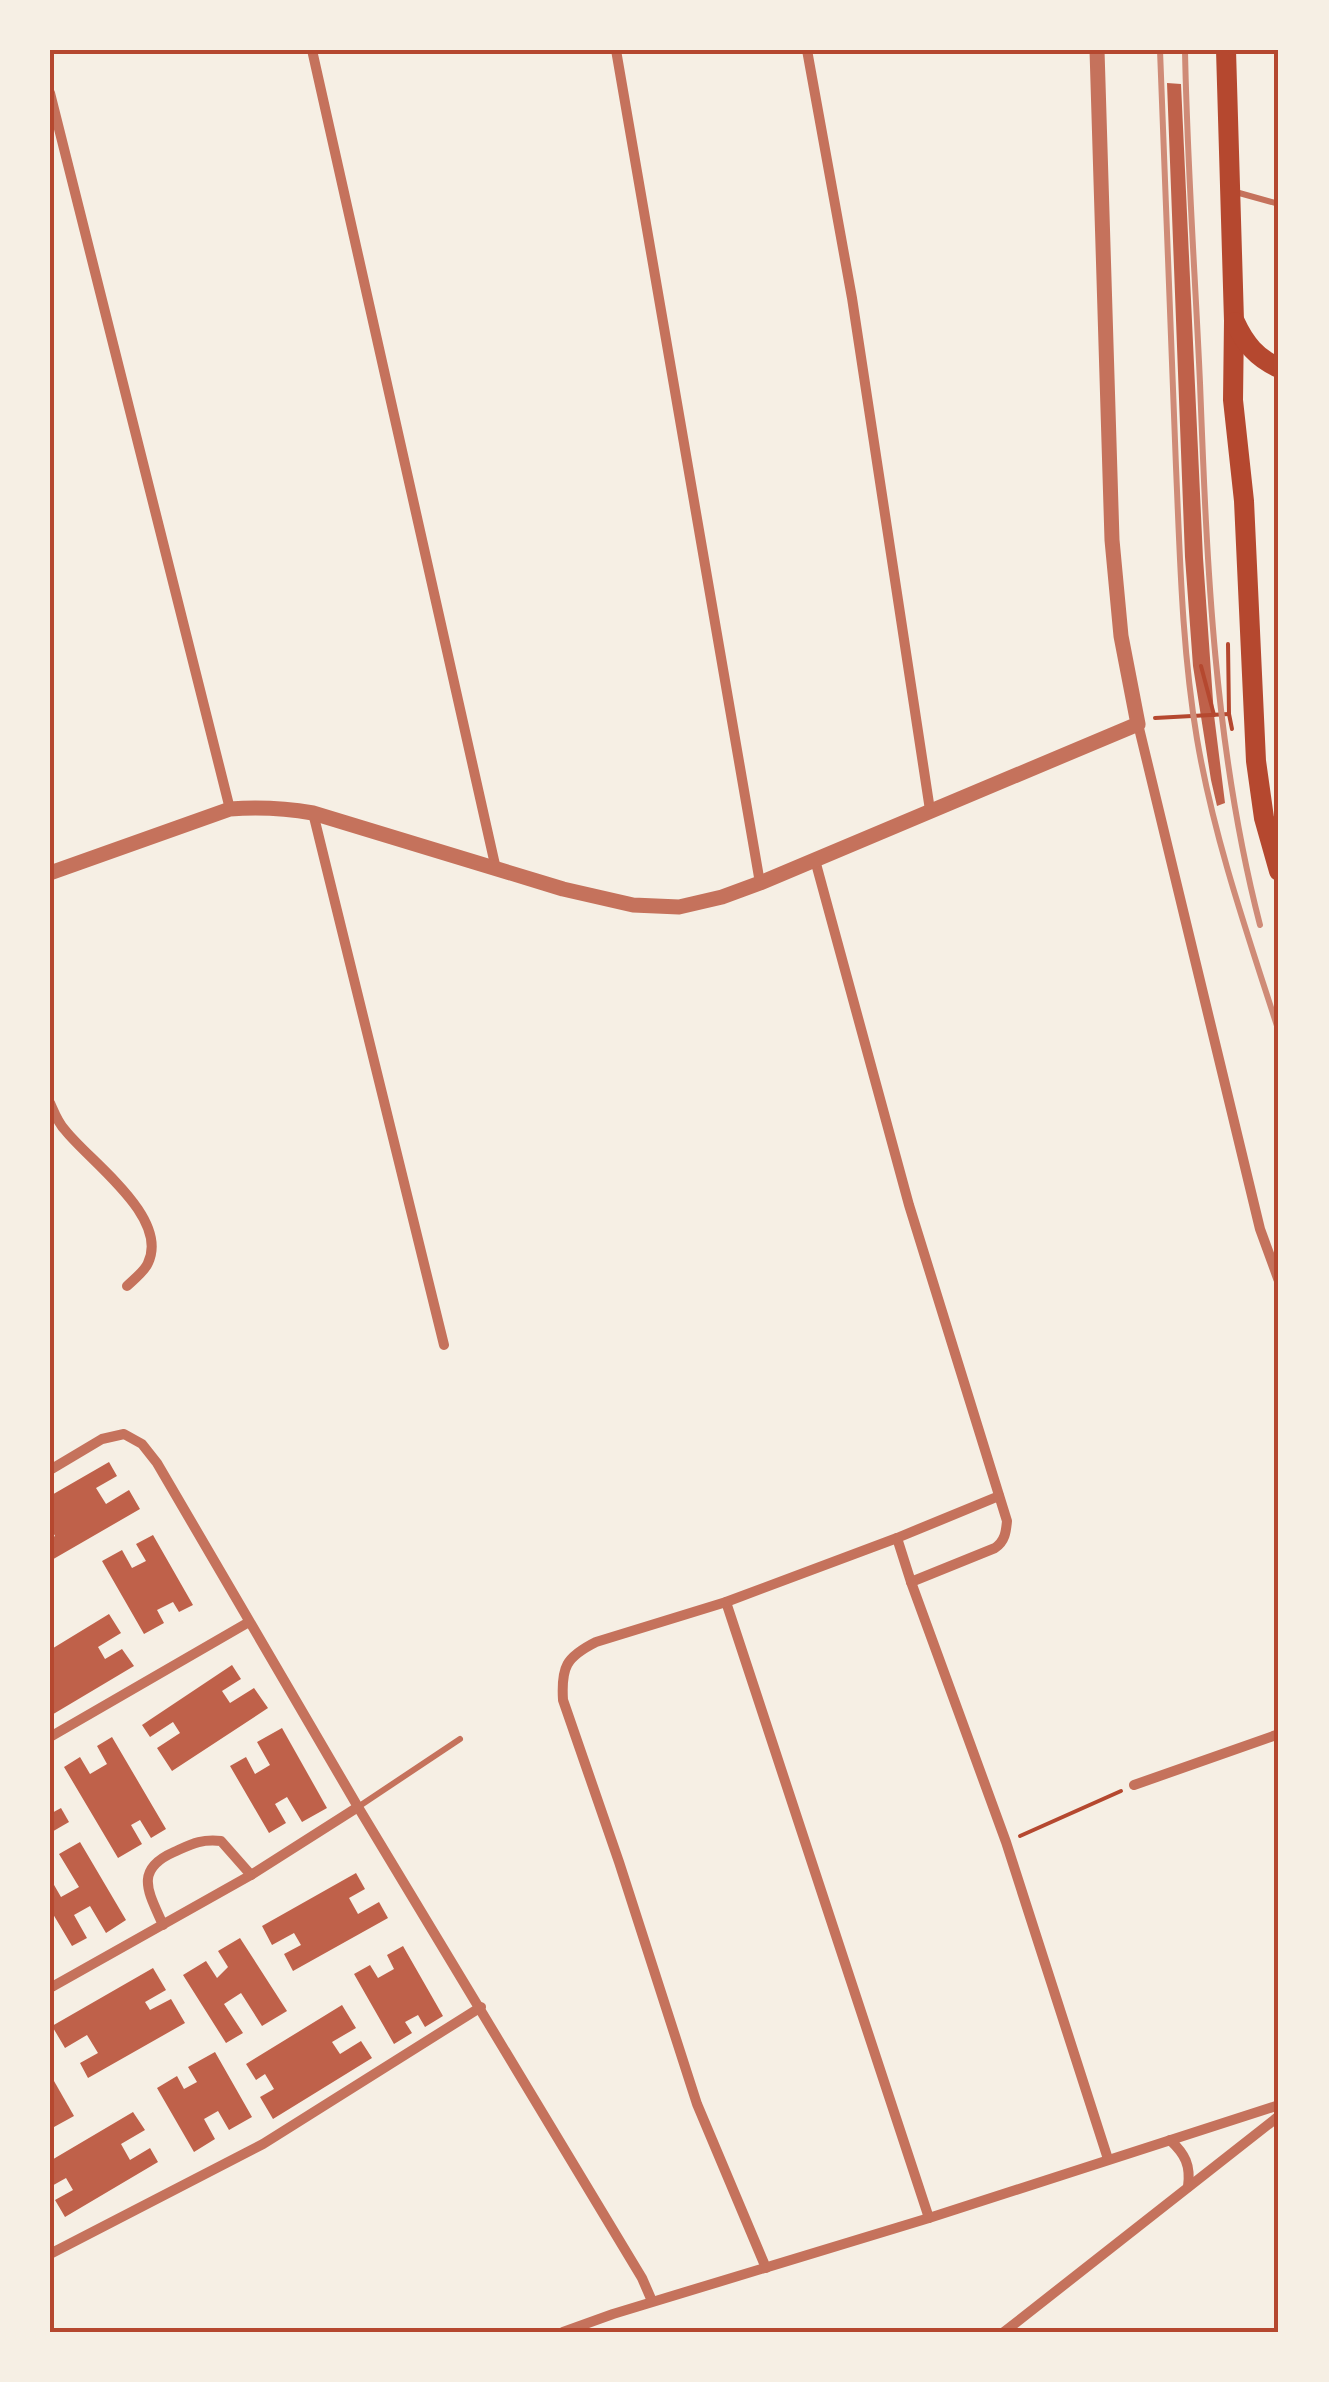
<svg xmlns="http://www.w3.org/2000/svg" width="1329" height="2382" font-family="'Archivo Narrow',sans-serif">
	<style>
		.building { fill: #bf614a }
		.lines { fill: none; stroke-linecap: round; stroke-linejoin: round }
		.path { stroke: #b5482f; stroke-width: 4 }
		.service { stroke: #c5725c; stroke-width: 6 }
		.minor { stroke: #c5725c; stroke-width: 10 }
		.tertiary { stroke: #c5725c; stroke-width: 15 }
		.primary { stroke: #b5482f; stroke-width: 20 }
		.rail { stroke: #cf8b77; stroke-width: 6 }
		.neatline { fill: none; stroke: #b5482f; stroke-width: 4 }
	</style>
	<rect width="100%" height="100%" fill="#f6efe4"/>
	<!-- building -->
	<g class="building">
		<path d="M1167,83l14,1 22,474 11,157 11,88 -8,3 -6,-26 -18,-114 -8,-109z"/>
		<path d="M109,1462l8,14 -21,12 10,16 23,-14 11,19 -90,52v-22l5,-3 -5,-9v-31z"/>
		<path d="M153,1535l40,70 -14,7 -6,-10 -16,8 7,13 -20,11 -42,-73 20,-11 10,18 14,-7 -10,-17z"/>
		<path d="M109,1614l12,19 -23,14 7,12 17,-10 12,17 -84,50 2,-27 -2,-39z"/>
		<path d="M232,1665l9,14 -19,12 8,12 24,-15 14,20 -96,63 -15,-23 23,-15 -7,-11 -23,15 -8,-12z"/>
		<path d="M282,1728l45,80 -25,14 -15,-25 -12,7 11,19 -17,10 -39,-67 16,-9 9,17 15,-9 -13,-23z"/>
		<path d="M112,1737l54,92 -15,9 -11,-18 -9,5 11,19 -24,14 -54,-91 16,-10 10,17 17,-10 -10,-18z"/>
		<path d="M61,1808l8,14 -19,11v-19z"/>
		<path d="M80,1842l46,78 -20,13 -16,-27 -16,9 13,23 -15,8 -22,-37v-31l11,19 18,-10 -20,-33z"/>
		<path d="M356,1873l9,16 -16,9 9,16 21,-12 9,16 -95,53 -9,-17 17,-9 -7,-12 -22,12 -10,-19z"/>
		<path d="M240,1938l47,73 -25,15 -21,-33 -17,11 19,29 -17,10 -43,-68 23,-14 11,17 11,-11 -10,-16z"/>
		<path d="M403,1946l40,70 -18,11 -7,-12 -13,7 7,11 -18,11 -40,-70 16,-9 8,13 16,-9 -7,-14z"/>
		<path d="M153,1968l13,22 -21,12 5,8 21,-11 14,24 -97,55 -8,-15 18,-10 -11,-18 -22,13 -13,-22z"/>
		<path d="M342,2005l14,23 -24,14 8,12 21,-13 11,17 -99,61 -13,-22 14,-8 -9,-15 -9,6 -10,-16z"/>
		<path d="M215,2052l37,65 -23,13 -11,-19 -14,8 11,20 -21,13 -37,-64 20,-12 7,13 13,-7 -9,-15z"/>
		<path d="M50,2074l24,42 -20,11 -4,-8z"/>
		<path d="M133,2112l12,18 -24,14 9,16 20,-12 8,14 -93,55 -10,-17 18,-10 -7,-12 -16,9v-26z"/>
	</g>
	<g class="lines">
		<!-- path -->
		<g class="path">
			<path d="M1228,644l1,70 3,15"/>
			<path d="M1201,666l13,49"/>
			<path d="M1155,718l74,-4"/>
			<path d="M1020,1836l101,-45"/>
		</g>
		<!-- service -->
		<g class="service">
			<path d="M1232,191l47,13"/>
			<path d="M358,1807l102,-68"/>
		</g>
		<!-- minor -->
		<g class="minor">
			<path d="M312,50l184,819"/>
			<path d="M616,50l144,833"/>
			<path d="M807,50l45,248 78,512"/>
			<path d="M50,93l180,716"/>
			<path d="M1138,724l122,505 19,52"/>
			<path d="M313,813l131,532"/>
			<path d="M815,860l94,345 98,316c-1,11 -2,20 -12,27l-84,34"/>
			<path d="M50,1103c4,9 8,20 15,27 24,31 105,87 83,133 -3,8 -15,17 -21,23"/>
			<path d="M50,1470l52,-31 22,-5 18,10 15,19 201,344 284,471 10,23"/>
			<path d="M897,1538l14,44 95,260 102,317"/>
			<path d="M726,1602l203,616"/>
			<path d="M50,1737l199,-115"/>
			<path d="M1134,1785l145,-51"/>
			<path d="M163,1925c-14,-32 -30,-55 11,-73 18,-8 26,-13 47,-11l30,34"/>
			<path d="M50,1988l201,-113 107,-68"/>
			<path d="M1170,2140c15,14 21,25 18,47"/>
			<path d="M50,2254l213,-110 218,-137"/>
			<path d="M766,2268l-69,-164 -78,-242 -56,-162c-2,-33 3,-43 33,-58l130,-40 171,-64 102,-42"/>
			<path d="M563,2332l50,-18 316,-96 350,-113"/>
			<path d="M1004,2332l275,-216"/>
		</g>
		<!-- tertiary -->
		<path class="tertiary" d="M50,873l180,-64c28,-2 54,-1 83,4l250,76 70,16 46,2 43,-10 38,-14 378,-159 -17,-88 -9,-96 -15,-490"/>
		<!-- primary -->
		<g class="primary">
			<path d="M1226,50l8,271 -1,79 11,101 12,260 8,57 15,53"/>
			<path d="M1235,322c10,22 22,36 44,46"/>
		</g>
		<!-- rail -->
		<g class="rail">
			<path d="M1160,50c5,139 10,278 16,417 4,91 6,182 21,272 17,100 51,197 82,293"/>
			<path d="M1185,50c2,111 10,222 15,333 7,183 14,364 60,542"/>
		</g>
	</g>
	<!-- border -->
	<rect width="1329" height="2382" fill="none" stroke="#f6efe4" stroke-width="105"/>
	<rect x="52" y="52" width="1224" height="2278" class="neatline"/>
</svg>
